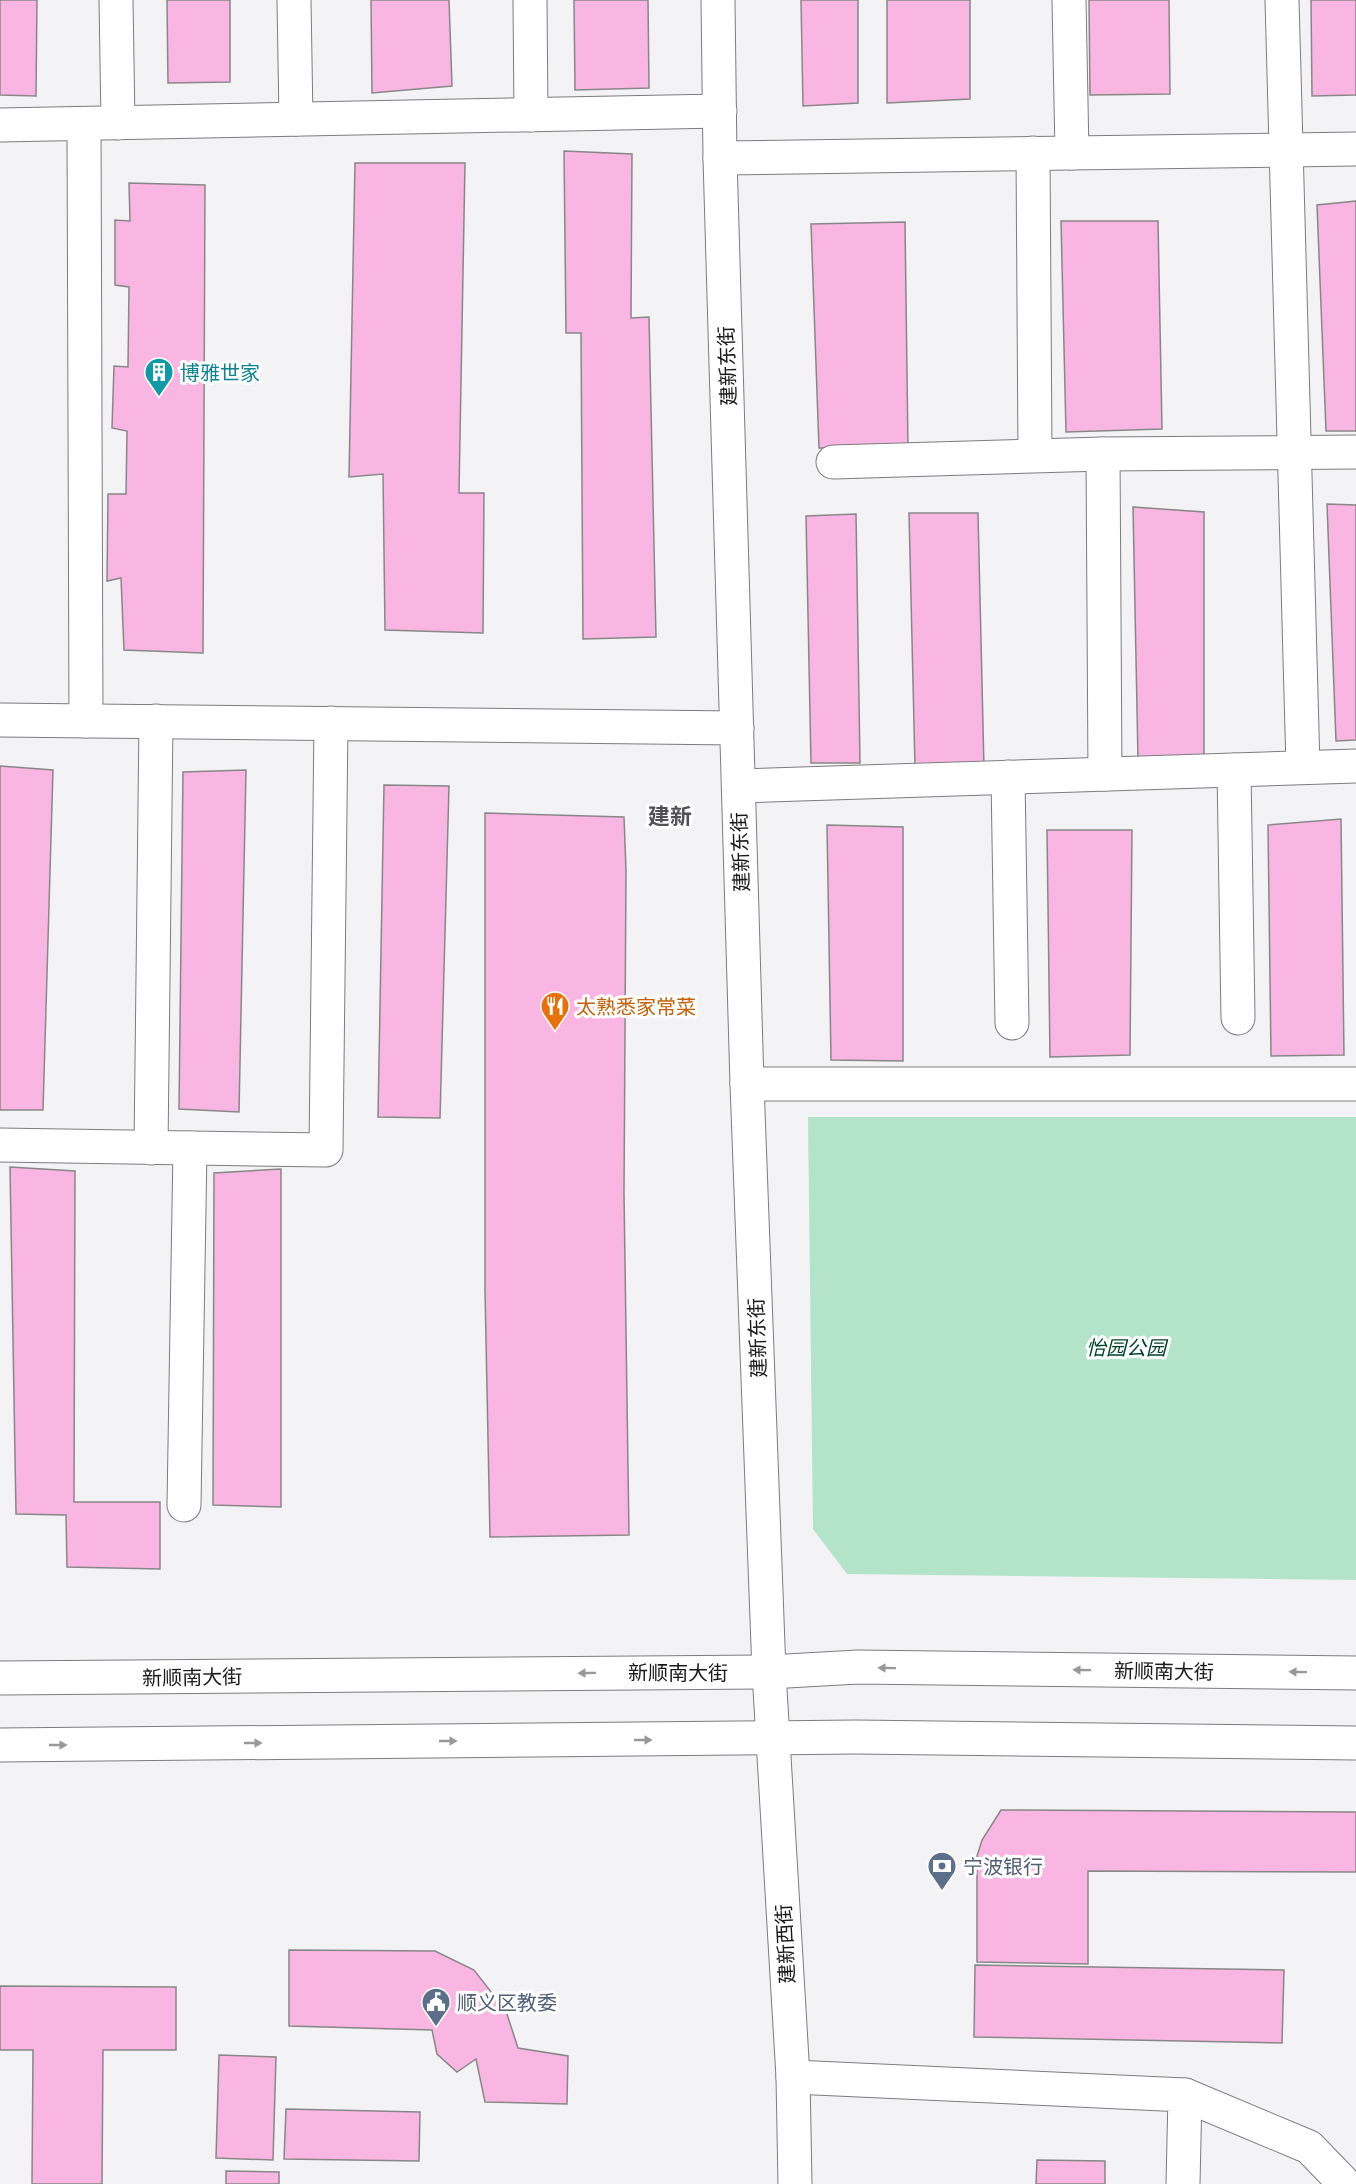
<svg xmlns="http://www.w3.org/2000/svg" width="1356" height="2184" font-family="'PT Serif','Noto Sans SC',serif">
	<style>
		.green { fill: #b3e3c9 }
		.building { fill: #fab6e2; stroke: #888788; stroke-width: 1.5 }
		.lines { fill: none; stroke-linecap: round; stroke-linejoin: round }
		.minor-casing { stroke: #7c7c7e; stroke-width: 35 }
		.major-casing { stroke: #7c7c7e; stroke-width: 35 }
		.minor { stroke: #fff; stroke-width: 33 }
		.major { stroke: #fff; stroke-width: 33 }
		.oneway { fill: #989898 }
		.labels { text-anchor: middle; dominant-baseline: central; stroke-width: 6; stroke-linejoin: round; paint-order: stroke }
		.street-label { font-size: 20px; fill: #191919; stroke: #fff }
		.culture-label { font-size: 20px; fill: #0d838f; stroke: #fff; text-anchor: start }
		.food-label { font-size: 20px; fill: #c56008; stroke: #fff; text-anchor: start }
		.park-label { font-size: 20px; font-style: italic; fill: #00432a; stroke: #fff }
		.service-label { font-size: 20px; fill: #4e5e75; stroke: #fff; text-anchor: start }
		.quarter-label { font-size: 22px; font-weight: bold; fill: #515153; stroke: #fff }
	</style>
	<rect width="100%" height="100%" fill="#f3f3f5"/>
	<!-- green -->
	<path class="green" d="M808,1117h548v463l-509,-6 -34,-45z"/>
	<!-- building -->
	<g class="building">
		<path d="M0,0h37l-1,96 -36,-1z"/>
		<path d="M167,0h63v82l-62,1z"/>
		<path d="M371,0h78l3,86 -80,7z"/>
		<path d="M574,0h74l1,88 -74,2z"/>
		<path d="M801,0h57v103l-55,3z"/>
		<path d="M887,0h83v99l-83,4z"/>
		<path d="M1089,0h80l1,94 -80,1z"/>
		<path d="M1311,0h45v95l-44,1z"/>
		<path d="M564,151l68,3 -1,164 18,-1 7,320 -73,2 -2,-306h-15z"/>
		<path d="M355,163h110l-6,330h25l-1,140 -98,-3 -2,-156 -34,3z"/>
		<path d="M129,183l76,2 -2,468 -79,-3 -3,-72 -14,3 1,-87h18l1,-63 -15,-3 2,-62 14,1 1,-80 -14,-2v-65l15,1z"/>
		<path d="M1356,201v230h-30l-9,-226z"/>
		<path d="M1061,221h97l4,208 -96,3z"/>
		<path d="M905,222l3,226h-89l-8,-224z"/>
		<path d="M1327,504l29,1v235l-20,1z"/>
		<path d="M1133,507l71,5v247h-66z"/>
		<path d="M909,513h69l6,255 -69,-1z"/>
		<path d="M856,514l4,249h-49l-5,-247z"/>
		<path d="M0,766l53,4 -10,340h-43z"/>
		<path d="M246,770l-7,342 -60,-3 4,-337z"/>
		<path d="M384,785l65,1 -9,332 -62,-1z"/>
		<path d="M485,813l139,4 2,53 -2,324 5,341 -139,2 -5,-246z"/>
		<path d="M1341,819l3,236 -73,1 -3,-231z"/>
		<path d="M827,825l76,2v234l-72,-1z"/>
		<path d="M1047,830h85l-2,225 -80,2z"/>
		<path d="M10,1167l65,4 -1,331h86v67l-93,-2 -1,-52 -50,-1z"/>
		<path d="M281,1169v338l-68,-2 1,-332z"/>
		<path d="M1001,1810l355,2v60l-268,-1v93l-111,-2v-106l5,-16z"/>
		<path d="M289,1950l146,1 39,19 32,41 12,37 50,8 -1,48 -82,-2 -9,-43 -19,13 -20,-18 -5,-24 -143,-4z"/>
		<path d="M975,1965l309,5 -2,73 -308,-6z"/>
		<path d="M0,1986l176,1v63h-73l-1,134h-70l1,-134h-33z"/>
		<path d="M219,2055l57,2 -3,103 -57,-2z"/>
		<path d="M286,2109l134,3 -1,49 -135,-2z"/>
		<path d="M1037,2160l68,1v23h-69z"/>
		<path d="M226,2171l53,1v12h-53z"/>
	</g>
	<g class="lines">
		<!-- minor casing -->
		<g class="minor-casing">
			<g id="minor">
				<path d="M116,0l2,123"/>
				<path d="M294,0l2,119"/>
				<path d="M530,0l1,115"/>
				<path d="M718,0l2,158 27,926 22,588 24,405 2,107"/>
				<path d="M1069,0l3,153"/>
				<path d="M1282,0l21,767"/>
				<path d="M84,124l2,597"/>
				<path d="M0,125l720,-14"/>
				<path d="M1033,153l2,302"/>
				<path d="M720,158l636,-9"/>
				<path d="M1103,454l2,320"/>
				<path d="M833,462l270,-8 253,-2"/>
				<path d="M0,720l737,8"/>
				<path d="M1234,770l4,248"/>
				<path d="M1008,777l4,246"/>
				<path d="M739,786l617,-20"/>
				<path d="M747,1084h609"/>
				<path d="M0,1145l326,5 5,-427"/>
				<path d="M151,1148l5,-427"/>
				<path d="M184,1505l6,-357"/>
				<path d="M793,2077l392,18 -2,89"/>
				<path d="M1185,2095l124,52 36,37"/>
			</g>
		</g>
		<!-- major casing -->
		<g class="major-casing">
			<g id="major">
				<path d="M0,1678l769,-6 89,-5 498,6"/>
				<path d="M0,1745l856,-8 500,6"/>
			</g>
		</g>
		<!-- minor -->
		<use href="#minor" class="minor"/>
		<!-- major -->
		<use href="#major" class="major"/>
	</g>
	<!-- one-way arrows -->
	<defs><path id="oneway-solid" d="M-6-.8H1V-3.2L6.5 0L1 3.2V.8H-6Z" transform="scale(1.5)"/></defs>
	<g class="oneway">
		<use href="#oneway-solid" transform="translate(887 1668) rotate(-179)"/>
		<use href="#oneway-solid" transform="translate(1082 1670) rotate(-179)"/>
		<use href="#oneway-solid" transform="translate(1298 1672) rotate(-179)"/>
		<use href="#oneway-solid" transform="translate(587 1673) rotate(179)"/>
		<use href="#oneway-solid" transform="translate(643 1740)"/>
		<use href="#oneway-solid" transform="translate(448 1741)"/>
		<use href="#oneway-solid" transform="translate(253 1743)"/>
		<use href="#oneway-solid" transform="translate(58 1745)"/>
	</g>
	<!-- icons -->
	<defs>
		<g id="building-pin" transform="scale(1.5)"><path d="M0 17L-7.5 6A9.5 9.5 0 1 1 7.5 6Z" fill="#0f9aa8" stroke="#fff"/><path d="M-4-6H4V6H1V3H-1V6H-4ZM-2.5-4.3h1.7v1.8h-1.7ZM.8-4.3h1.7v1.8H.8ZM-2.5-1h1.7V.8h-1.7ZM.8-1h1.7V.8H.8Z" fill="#fff"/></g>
		<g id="restaurant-pin" transform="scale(1.5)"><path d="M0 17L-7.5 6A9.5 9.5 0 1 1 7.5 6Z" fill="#e8710a" stroke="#fff"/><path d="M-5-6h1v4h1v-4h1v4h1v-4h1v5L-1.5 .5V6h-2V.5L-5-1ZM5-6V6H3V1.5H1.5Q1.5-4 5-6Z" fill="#fff"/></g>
		<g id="bank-pin" transform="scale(1.5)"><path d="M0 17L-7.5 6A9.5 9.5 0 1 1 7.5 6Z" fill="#5c6f8a" stroke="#fff"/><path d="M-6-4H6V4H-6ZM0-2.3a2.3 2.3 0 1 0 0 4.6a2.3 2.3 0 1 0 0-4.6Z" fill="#fff"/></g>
		<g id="civic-pin" transform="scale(1.5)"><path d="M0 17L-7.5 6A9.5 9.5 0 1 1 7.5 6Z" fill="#5c6f8a" stroke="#fff"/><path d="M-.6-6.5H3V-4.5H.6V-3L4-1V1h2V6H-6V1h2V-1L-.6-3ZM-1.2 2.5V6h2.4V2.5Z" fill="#fff"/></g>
	</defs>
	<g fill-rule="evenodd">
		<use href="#building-pin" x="159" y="372"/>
		<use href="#restaurant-pin" x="555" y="1006"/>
		<use href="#bank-pin" x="942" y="1866"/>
		<use href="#civic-pin" x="436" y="2002"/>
	</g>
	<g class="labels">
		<!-- street labels -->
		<g class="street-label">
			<text transform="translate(727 366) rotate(-92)">建新东街</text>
			<text transform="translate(740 852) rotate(-92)">建新东街</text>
			<text transform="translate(757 1338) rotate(-92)">建新东街</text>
			<text transform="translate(1164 1671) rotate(1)">新顺南大街</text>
			<text x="678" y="1672">新顺南大街</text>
			<text transform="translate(192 1677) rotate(-1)">新顺南大街</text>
			<text transform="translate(785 1944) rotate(-93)">建新西街</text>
		</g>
		<!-- culture labels -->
		<g class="culture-label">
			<text x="180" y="372">博雅世家</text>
		</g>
		<!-- food labels -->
		<g class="food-label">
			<text x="576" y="1006">太熟悉家常菜</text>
		</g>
		<!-- park labels -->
		<g class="park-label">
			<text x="1126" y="1347">怡园公园</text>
		</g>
		<!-- service labels -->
		<g class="service-label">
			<text x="963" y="1866">宁波银行</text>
			<text x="457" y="2002">顺义区教委</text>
		</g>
		<!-- quarter labels -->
		<g class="quarter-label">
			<text x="670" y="815">建新</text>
		</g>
	</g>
</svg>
